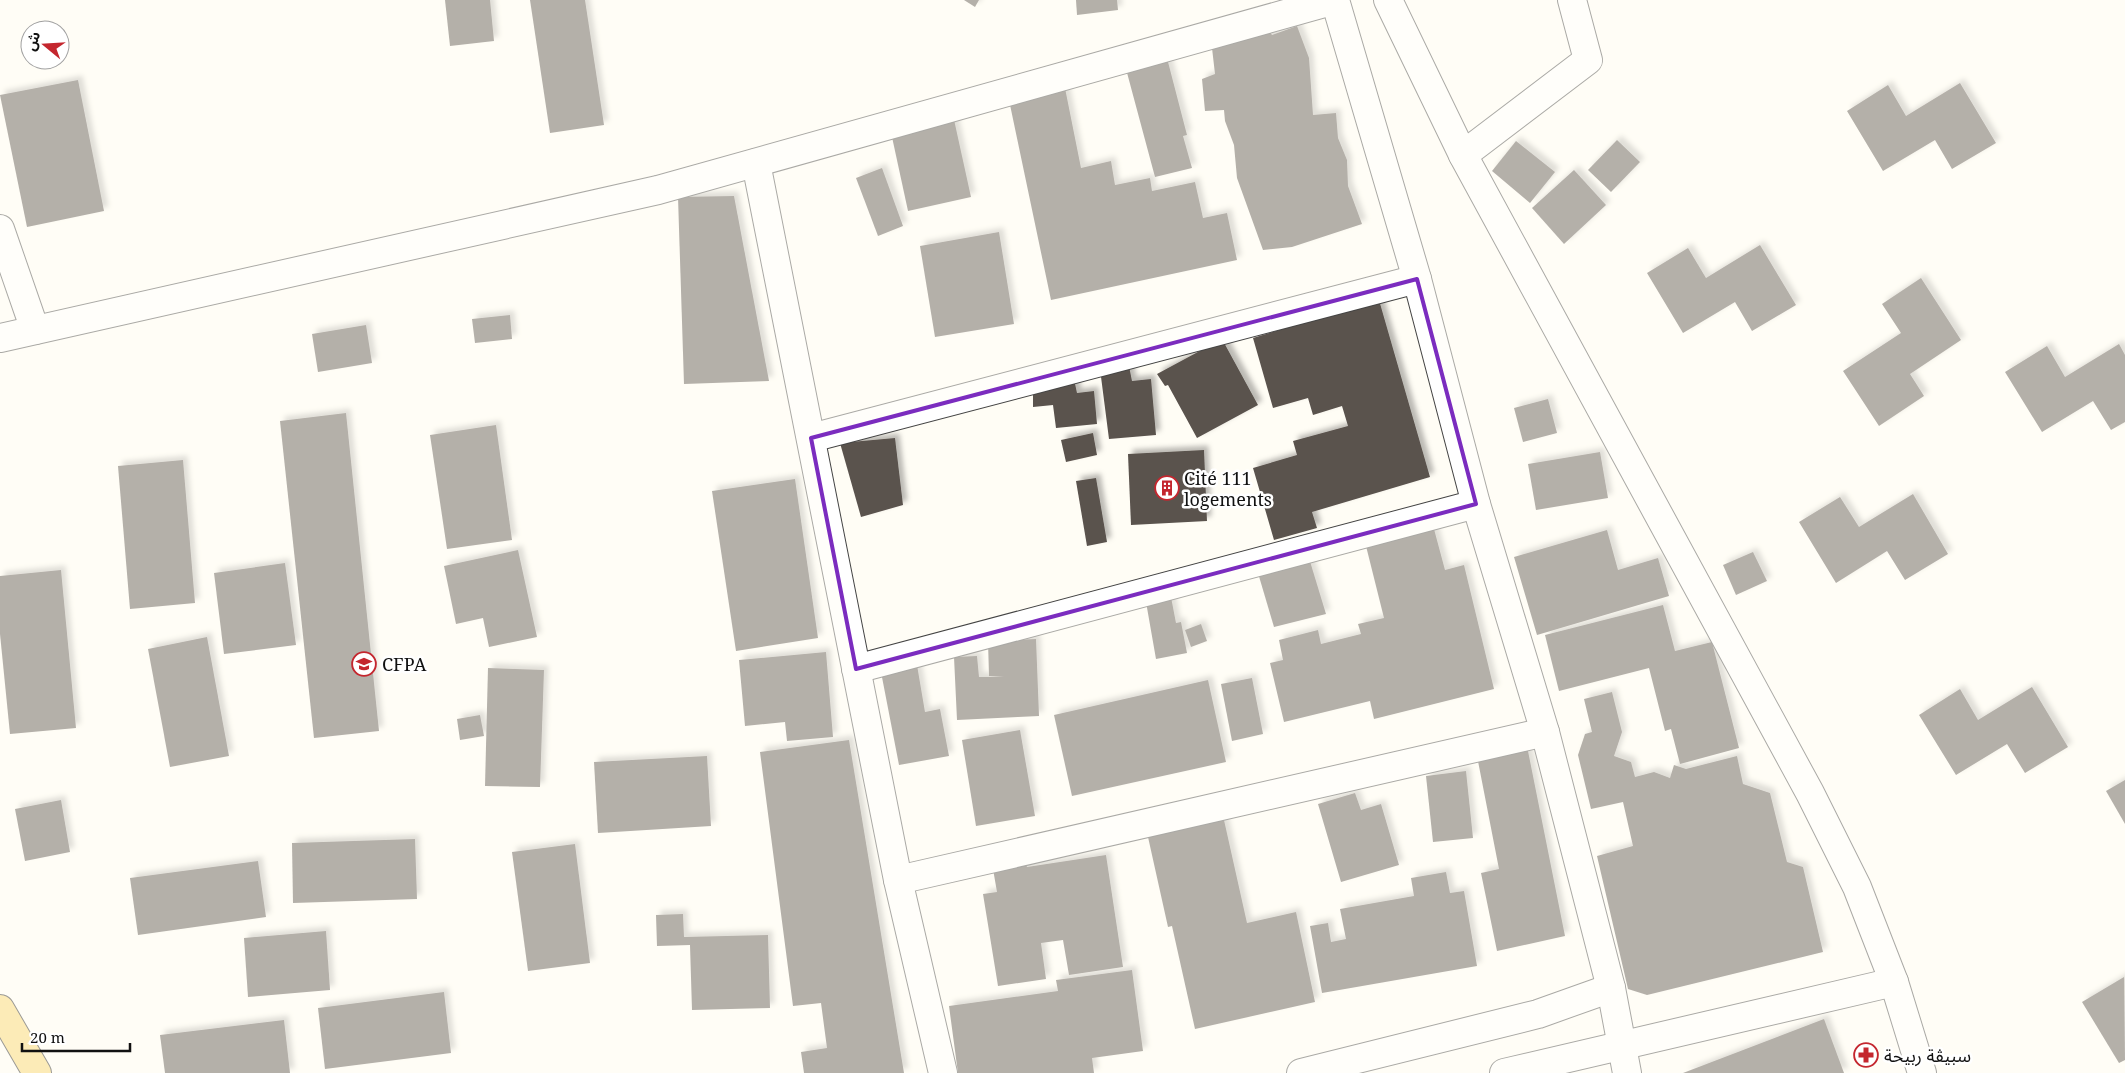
<svg xmlns="http://www.w3.org/2000/svg" width="2125" height="1073" font-family="'Noto Serif','Noto Sans Arabic',serif">
	<style>
		.building { fill: #5a524d; filter: url(#shadow) }
		.lines { fill: none; stroke-linecap: round; stroke-linejoin: round }
		.minor-casing { stroke: #444; stroke-width: 30 }
		.major-casing { stroke: #222; stroke-width: 30 }
		.minor { stroke: #fff; stroke-width: 28 }
		.major { stroke: #f9d66b; stroke-width: 28 }
		.marked { fill: none; stroke: #7b2cbf; stroke-width: 4; stroke-linejoin: round }
		.labels { text-anchor: middle; dominant-baseline: central; stroke-width: 5; stroke-linejoin: round; paint-order: stroke }
		.poi-label { font-size: 18px; fill: #111; stroke: #fff; text-anchor: start }
	</style>
	<defs>
		<filter id="shadow"><feDropShadow dx="4.5" dy="-4.5" stdDeviation="2.5" flood-color="#0004"/></filter>
	</defs>
	<rect width="100%" height="100%" fill="#fffdf5"/>
	<!-- building -->
	<g class="building">
		<path d="M445,0h45l4,41 -44,5z"/>
		<path d="M530,0h55l19,125 -54,8z"/>
		<path d="M964,0h15l-4,7z"/>
		<path d="M1076,0h41l1,10 -41,5z"/>
		<path d="M1297,26l12,32 4,57 23,-2 2,25 9,22 1,26 14,38 -70,23 -29,3 -26,-72 -3,-33 -9,-24 -1,-11 -19,1 -3,-32 13,-5 -3,-26 55,-20 5,7z"/>
		<path d="M1167,58l20,77 -4,1 9,32 -37,9 -29,-108z"/>
		<path d="M78,80l26,131 -77,16 -27,-132z"/>
		<path d="M1960,83l36,60 -44,26 -17,-29 -52,31 -36,-60 41,-26 18,31z"/>
		<path d="M1065,88l16,80 30,-7 4,24 35,-7 2,13 43,-9 8,36 24,-5 10,47 -186,40 -42,-200z"/>
		<path d="M953,115l18,82 -63,14 -16,-74z"/>
		<path d="M1617,140l23,22 -29,30 -23,-22z"/>
		<path d="M1516,141l39,31 -25,31 -38,-32z"/>
		<path d="M882,168l21,58 -25,10 -22,-58z"/>
		<path d="M1574,170l32,35 -42,39 -32,-36z"/>
		<path d="M734,196l35,185 -85,3 -6,-187z"/>
		<path d="M999,232l15,92 -79,13 -15,-91z"/>
		<path d="M1760,245l36,60 -44,26 -17,-29 -52,31 -36,-60 41,-25 18,30z"/>
		<path d="M1921,278l40,62 -51,34 14,22 -45,30 -36,-55 58,-38 -19,-29z"/>
		<path d="M1379,300l51,177 -118,35 5,16 -43,12 -21,-72 44,-13 -4,-14 55,-15 -6,-20 -29,9 -5,-17 -35,10 -20,-70z"/>
		<path d="M510,315l2,24 -37,4 -3,-24z"/>
		<path d="M366,325l6,38 -54,9 -6,-38z"/>
		<path d="M1222,339l36,66 -61,33 -29,-53 -3,1 -8,-12z"/>
		<path d="M2119,344l6,11v67l-14,8 -18,-29 -51,31 -37,-60 42,-26 18,31z"/>
		<path d="M1129,366l3,15 19,-2 5,56 -47,4 -9,-70z"/>
		<path d="M1074,379l3,14 17,-2 3,33 -41,4 -3,-23 -20,2v-20z"/>
		<path d="M1548,399l9,34 -34,9 -9,-34z"/>
		<path d="M346,413l33,318 -65,7 -34,-317z"/>
		<path d="M496,425l16,115 -65,9 -17,-114z"/>
		<path d="M1093,433l4,22 -31,7 -5,-22z"/>
		<path d="M895,438l8,67 -42,12 -21,-74z"/>
		<path d="M1204,450l3,71 -76,4 -3,-71z"/>
		<path d="M1600,452l8,46 -72,12 -8,-46z"/>
		<path d="M183,460l12,143 -65,6 -12,-143z"/>
		<path d="M1096,478l11,64 -20,4 -11,-65z"/>
		<path d="M795,479l23,159 -82,13 -24,-160z"/>
		<path d="M1913,494l35,60 -43,26 -18,-29 -51,32 -37,-61 41,-25 19,30z"/>
		<path d="M1434,529l11,41 19,-5 30,124 -120,30 -4,-18 -86,21 -14,-59 13,-3 -4,-20 39,-10 3,14 40,-10 -3,-10 26,-6 -18,-72z"/>
		<path d="M1607,530l11,40 40,-12 11,38 -132,39 -23,-78z"/>
		<path d="M518,550l19,87 -48,10 -6,-29 -27,6 -12,-58z"/>
		<path d="M1753,552l14,29 -31,14 -13,-30z"/>
		<path d="M1309,558l17,56 -52,13 -16,-54z"/>
		<path d="M285,563l11,82 -72,9 -10,-81z"/>
		<path d="M61,570l15,158 -66,6 -10,-100v-58z"/>
		<path d="M1171,597l5,26 5,-1 6,31 -31,6 -10,-57z"/>
		<path d="M1663,605l12,46 37,-9 27,106 -59,16 -9,-35 -6,2 -16,-63 -90,23 -14,-56z"/>
		<path d="M1201,624l6,17 -16,6 -6,-17z"/>
		<path d="M207,637l22,119 -59,11 -22,-118z"/>
		<path d="M1036,639l3,77 -82,4 -3,-63 23,-1 2,21h25l-15,-1 -1,-35z"/>
		<path d="M826,652l7,85 -46,4 -2,-19 -40,4 -6,-66z"/>
		<path d="M917,665l8,47 15,-3 9,47 -50,9 -18,-93z"/>
		<path d="M488,668l56,2 -4,117 -55,-1z"/>
		<path d="M1252,678l11,56 -31,7 -11,-57z"/>
		<path d="M1208,680l18,82 -154,34 -18,-81z"/>
		<path d="M2032,687l36,60 -43,26 -18,-29 -51,31 -37,-60 41,-26 18,31z"/>
		<path d="M1612,692l10,40 -8,24 17,6 4,15 19,-5 16,6 4,-13 12,4 51,-13 6,28 27,9 17,69 16,5 20,85 -176,43 -19,-6 -31,-133 36,-10 -10,-44 -32,7 -13,-54 7,-21 7,-2 -8,-33z"/>
		<path d="M480,715l4,21 -24,4 -3,-21z"/>
		<path d="M1020,730l15,86 -59,10 -14,-86z"/>
		<path d="M849,740l55,333h-100l-3,-21 26,-4 -6,-45 -28,3 -33,-254z"/>
		<path d="M1527,746l38,190 -68,15 -16,-78 18,-4 -22,-113z"/>
		<path d="M707,756l4,70 -113,7 -4,-71z"/>
		<path d="M1466,771l7,67 -40,4 -7,-66z"/>
		<path d="M2125,780v44l-19,-33z"/>
		<path d="M1355,793l6,17 20,-6 18,61 -58,17 -23,-78z"/>
		<path d="M61,800l9,52 -45,9 -10,-52z"/>
		<path d="M1224,820l23,103 49,-11 19,90 -120,27 -23,-103 -4,1 -20,-90z"/>
		<path d="M415,839l2,60 -124,4 -1,-60z"/>
		<path d="M575,844l15,119 -62,8 -16,-119z"/>
		<path d="M1106,855l17,112 -54,8 -6,-35 -22,3 5,36 -48,7 -15,-92 14,-2 -4,-23 33,-5 1,3z"/>
		<path d="M258,861l8,56 -128,18 -8,-57z"/>
		<path d="M1446,872l4,21 14,-2 13,75 -155,27 -12,-67 18,-3 3,19 15,-3 -6,-30 74,-13 -3,-18z"/>
		<path d="M683,914l1,23 84,-2 2,73 -78,2 -2,-65 -33,1 -1,-31z"/>
		<path d="M326,931l4,59 -82,7 -4,-59z"/>
		<path d="M1132,970l11,81 -51,7 2,15h-136l-9,-67 109,-15 -2,-11z"/>
		<path d="M2124,977l1,83 -6,3 -37,-61z"/>
		<path d="M444,992l7,61 -126,16 -7,-61z"/>
		<path d="M1824,1019l20,54h-161z"/>
		<path d="M284,1020l6,53h-125l-5,-38z"/>
	</g>
	<g class="lines">
		<!-- minor casing -->
		<g class="minor-casing">
			<g id="minor">
				<path d="M1335,0l82,279 59,225 69,228 66,256 16,85"/>
				<path d="M1388,0l75,155 347,638 47,94 37,95 28,91"/>
				<path d="M1463,155l125,-95 -16,-60"/>
				<path d="M756,163l142,717 45,193"/>
				<path d="M0,229l35,101"/>
				<path d="M0,338l658,-148 677,-190"/>
				<path d="M811,438l606,-159"/>
				<path d="M856,669l620,-165"/>
				<path d="M898,880l647,-148"/>
				<path d="M1301,1073l237,-59 73,-26"/>
				<path d="M1504,1073l390,-91"/>
			</g>
		</g>
		<!-- major casing -->
		<g class="major-casing">
			<path id="major" d="M0,1009l37,64"/>
		</g>
		<!-- minor -->
		<use href="#minor" class="minor"/>
		<!-- major -->
		<use href="#major" class="major"/>
	</g>
	<!-- marked area -->
	<path d="M0 0H2125V1073H0ZM1417,279l59,225 -620,165 -45,-231z" fill="#fffdf5" fill-opacity=".55" fill-rule="evenodd"/>
	<path class="marked" d="M1417,279l59,225 -620,165 -45,-231z"/>
	<!-- icons -->
	<defs>
		<g id="building-ring" transform="scale(1.25)"><circle r="9.5" fill="#fff" stroke="#c4262e" stroke-width="1.5"/><path d="M-4-6H4V6H1V3H-1V6H-4ZM-2.5-4.3h1.7v1.8h-1.7ZM.8-4.3h1.7v1.8H.8ZM-2.5-1h1.7V.8h-1.7ZM.8-1h1.7V.8H.8Z" fill="#c4262e"/></g>
		<g id="university-ring" transform="scale(1.25)"><circle r="9.5" fill="#fff" stroke="#c4262e" stroke-width="1.5"/><path d="M0-5L7-2L0 1L-7-2ZM-4 1L0 2.5L4 1V4Q0 6-4 4Z" fill="#c4262e"/></g>
		<g id="pharmacy-ring" transform="scale(1.25)"><circle r="9.5" fill="#fff" stroke="#c4262e" stroke-width="1.5"/><path d="M-2-6h4v4h4v4h-4v4h-4v-4h-4v-4h4Z" fill="#c4262e"/></g>
	</defs>
	<g fill-rule="evenodd">
		<use href="#building-ring" x="1167" y="488"/>
		<use href="#university-ring" x="364" y="664"/>
		<use href="#pharmacy-ring" x="1866" y="1055"/>
	</g>
	<g class="labels">
		<!-- poi labels -->
		<g class="poi-label">
			<text x="1184" y="478">Cité 111<tspan x="1184" dy="21">logements</tspan></text>
			<text x="382" y="664">CFPA</text>
			<text x="1884" y="1055">سبيڨة ربيحة</text>
		</g>
	</g>
	<!-- north arrow -->
	<g transform="translate(45 45) rotate(288)"><circle r="24" fill="#ffffff" stroke="#a0a0a0"/>
	<path d="M0-4L9 19L0 12L-9 19Z" fill="#c4262e"/>
	<text y="-8" font-size="14" font-weight="bold" text-anchor="middle" fill="#111111">ش</text>
	</g>
	<!-- scale -->
	<path d="M22 1043v8h108v-8" fill="none" stroke="#111111" stroke-width="2.5"/>
	<text x="30" y="1043" font-size="15" fill="#111111" stroke="#ffffff" stroke-width="4" paint-order="stroke">20 m</text>
</svg>
